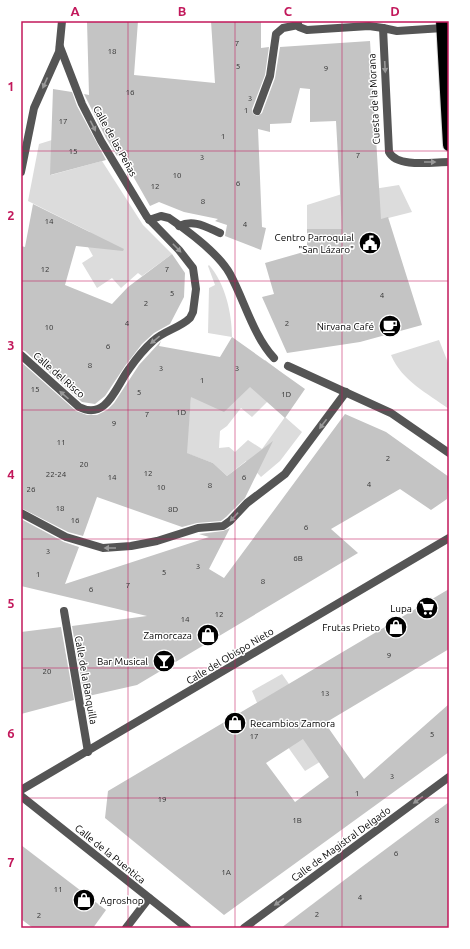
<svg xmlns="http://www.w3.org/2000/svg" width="470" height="949" font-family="Ubuntu,sans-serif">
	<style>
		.green { fill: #dcdcdc }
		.building { fill: #c4c4c4; fill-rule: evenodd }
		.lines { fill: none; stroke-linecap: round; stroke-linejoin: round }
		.highway-casing { stroke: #dbdbdb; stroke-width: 14 }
		.lane { stroke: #555; stroke-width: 8 }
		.street { stroke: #555; stroke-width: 8 }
		.highway { stroke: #000; stroke-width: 12 }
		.oneway { fill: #999 }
		.grid { fill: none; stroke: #c2185b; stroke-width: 1; stroke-opacity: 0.55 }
		.labels { text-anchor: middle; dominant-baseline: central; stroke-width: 3; stroke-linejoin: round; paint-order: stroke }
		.number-label { font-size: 8px; fill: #313131 }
		.street-label { font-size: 10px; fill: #000; stroke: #fff }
		.poi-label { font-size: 10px; fill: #000; stroke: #fff; text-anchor: end }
		.neatline { fill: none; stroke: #c2185b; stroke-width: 1.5 }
		.grid-label { font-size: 13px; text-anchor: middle; font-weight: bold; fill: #c2185b }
	</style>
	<rect width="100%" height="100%" fill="#fff"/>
	<!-- green -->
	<g class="green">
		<path d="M52,140l-1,35 51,-14 41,64 29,29 -30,22 -4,-3 -17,15 -9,-10 -15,10 -15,-25 11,-7 -5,-9 2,-15 -62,-31 11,-57z"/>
		<path d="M399,185l13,27 -87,22 -1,-5h-17v-24l35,-11z"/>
		<path d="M209,265c16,18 23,48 23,72l-24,-4 1,-45 6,-3 -7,-19z"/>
		<path d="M439,340l10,25v44c-22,-16 -47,-28 -58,-54z"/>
		<path d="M265,360l13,10 -7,12v13l-4,7 -15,15 -11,-9 -14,18 -7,5 -1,17 10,-1 6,5 13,-12 14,9 23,-32 17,15 -22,29 -19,16 -15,-16 -19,15 -14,-13 -27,-10 5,-56 59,-19z"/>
		<path d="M282,674l54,78 -31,19 -47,-66 -6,-14z"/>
	</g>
	<!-- building -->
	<g class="building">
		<path d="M87,21h51l-4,54 81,8 -4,-62h50v27l8,-1 -4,28 -13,34 1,5 5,2 4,-3 13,-35 5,-31 90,-6 11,178 7,-2 34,108 -62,17 -73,11 -25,-56 12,-3 -9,-31 42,-12v-22h35l-6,-108 -26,1v-33l-10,-1 -9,35 -21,1v8l-12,-3 4,98 4,1 -5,22 -36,-14 2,-11 -12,-4 3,-2 -34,-7 -25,-10 -9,4 -29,-51 -4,1 -11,-18 -22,-44 5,1z"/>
		<path d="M53,89l19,3 5,14 29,54 -56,15z"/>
		<path d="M33,204l91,45 -1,2 -47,-5 -11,39 47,19 16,-17 44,-33 13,19 -1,24 -14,27 -16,9 -12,11 -17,22 -20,30 -10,8 -13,-2 -57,-51 -4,-1v-104l4,1z"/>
		<path d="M232,337l73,52 -20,29 -35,-31 -26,25 -33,-15 -4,56 26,10 14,13 46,-35 -28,57 -19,19 -5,4 -24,2 -15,4 -85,-30 -14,39 -15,-4 -47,-24v-146l55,49 11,4h10l10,-5 7,-7 25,-38 22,-24 -2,5 61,11z"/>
		<path d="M345,414l41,18 63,45 -2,22 -16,11 -31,-21 -69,40 27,24 -221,132 -53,12 -12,-71 75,-10 -126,-30v-67l43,23 15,5 -14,37 144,-47 -10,-3 24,-3 7,-3 -21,41 15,9z"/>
		<path d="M449,589v60l-124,74 39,56 85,-75v48l-225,163 -119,-97 3,-27zM303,739l26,38 -34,25 -29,-39z"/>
		<path d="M61,627l13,73 -53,14v-82z"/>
		<path d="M449,802v126h-168l78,-59z"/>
		<path d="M21,845l85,65 -13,18h-60l-12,-9z"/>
	</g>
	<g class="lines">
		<!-- highway casing -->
		<g class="highway-casing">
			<path id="highway" d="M442,21l7,124"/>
		</g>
		<!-- lane -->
		<g class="lane">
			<path d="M443,28l-46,3 -14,-3 6,124c8,16 44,10 60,10"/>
			<path d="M257,111l13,-35 6,-42 7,-6 15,-3"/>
			<path d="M179,226c15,-7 27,1 41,7"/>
		</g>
		<!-- street -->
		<g class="street">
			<path d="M297,21l2,6 8,3 62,-4 14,2"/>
			<path d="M21,172l13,-64 25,-56 3,-31"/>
			<path d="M149,220l12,-4 8,2c19,13 50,36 61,56 15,28 23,61 44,84"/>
			<path d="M21,355l58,52c28,14 37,-21 50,-38 7,-10 15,-20 24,-28 10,-10 27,-13 37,-23l3,-6 3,-23 -3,-21 -14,-18 -32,-33 -46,-76 -19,-37 -22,-57"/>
			<path d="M288,366l103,47 58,40"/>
			<path d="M21,513l45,24 37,11 28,-2 26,-5 41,-13 25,-2 7,-5 17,-18 38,-29 61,-82"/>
			<path d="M64,611l24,141"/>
			<path d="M21,790l428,-252"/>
			<path d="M21,796l166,132"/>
			<path d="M126,928l23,-30"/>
			<path d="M244,928l205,-151"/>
		</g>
		<!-- highway -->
		<use href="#highway" class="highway"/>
	</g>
	<!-- one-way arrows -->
	<defs><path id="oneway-solid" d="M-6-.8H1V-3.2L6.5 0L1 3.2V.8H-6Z"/></defs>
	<g class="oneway">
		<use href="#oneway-solid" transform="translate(385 67) rotate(87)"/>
		<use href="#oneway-solid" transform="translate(45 83) rotate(114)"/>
		<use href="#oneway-solid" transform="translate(93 126) rotate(63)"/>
		<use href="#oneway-solid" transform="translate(430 162)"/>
		<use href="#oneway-solid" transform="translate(177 248) rotate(46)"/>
		<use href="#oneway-solid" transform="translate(155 340) rotate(141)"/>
		<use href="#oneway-solid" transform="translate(64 395) rotate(-139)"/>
		<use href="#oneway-solid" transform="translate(323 424) rotate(127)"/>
		<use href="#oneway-solid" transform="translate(234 517) rotate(133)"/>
		<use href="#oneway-solid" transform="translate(110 548) rotate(180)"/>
		<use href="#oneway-solid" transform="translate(418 800) rotate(144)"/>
		<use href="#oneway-solid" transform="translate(279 902) rotate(144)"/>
	</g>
	<!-- grid -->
	<path class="grid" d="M128,21v907M235,21v907M342,21v907M21,151h428M21,281h428M21,410h428M21,539h428M21,668h428M21,798h428"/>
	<!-- icons -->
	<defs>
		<g id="civic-disc" transform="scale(1.15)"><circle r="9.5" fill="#000" stroke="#fff"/><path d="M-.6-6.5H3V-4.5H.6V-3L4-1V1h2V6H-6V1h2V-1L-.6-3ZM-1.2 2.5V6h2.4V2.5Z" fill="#fff"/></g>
		<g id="cafe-disc" transform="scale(1.15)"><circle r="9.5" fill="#000" stroke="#fff"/><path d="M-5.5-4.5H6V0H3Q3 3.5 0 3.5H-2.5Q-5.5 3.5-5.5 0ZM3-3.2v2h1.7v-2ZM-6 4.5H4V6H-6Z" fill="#fff"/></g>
		<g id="supermarket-disc" transform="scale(1.15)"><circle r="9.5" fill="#000" stroke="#fff"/><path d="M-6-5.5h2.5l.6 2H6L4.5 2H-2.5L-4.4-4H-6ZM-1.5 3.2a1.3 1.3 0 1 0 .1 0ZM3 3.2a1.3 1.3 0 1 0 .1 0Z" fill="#fff"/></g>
		<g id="shop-disc" transform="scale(1.15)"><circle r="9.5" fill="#000" stroke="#fff"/><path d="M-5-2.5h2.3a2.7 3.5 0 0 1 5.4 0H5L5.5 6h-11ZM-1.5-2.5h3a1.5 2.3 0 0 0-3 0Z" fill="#fff"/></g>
		<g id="bar-disc" transform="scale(1.15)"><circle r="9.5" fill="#000" stroke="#fff"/><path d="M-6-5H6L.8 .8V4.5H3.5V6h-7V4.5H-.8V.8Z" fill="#fff"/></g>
	</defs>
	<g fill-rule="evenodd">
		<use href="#civic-disc" x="370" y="243"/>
		<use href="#cafe-disc" x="390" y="326"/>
		<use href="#supermarket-disc" x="427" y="608"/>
		<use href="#shop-disc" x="396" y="627"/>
		<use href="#shop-disc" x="208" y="635"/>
		<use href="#bar-disc" x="164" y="661"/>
		<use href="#shop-disc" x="235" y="723"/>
		<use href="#shop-disc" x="84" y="900"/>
	</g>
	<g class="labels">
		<!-- number labels -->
		<g class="number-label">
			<text x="237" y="43">7</text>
			<text x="112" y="51">18</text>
			<text x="238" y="66">5</text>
			<text x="326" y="68">9</text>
			<text x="130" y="92">16</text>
			<text x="250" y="98">3</text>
			<text x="246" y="110">1</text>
			<text x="63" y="121">17</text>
			<text x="223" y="136">1</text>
			<text x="73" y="151">15</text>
			<text x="358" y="155">7</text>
			<text x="202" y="157">3</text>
			<text x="177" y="175">10</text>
			<text x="238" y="183">6</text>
			<text x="155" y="186">12</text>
			<text x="203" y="201">8</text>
			<text x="49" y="221">14</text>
			<text x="245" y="224">4</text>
			<text x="45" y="269">12</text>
			<text x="167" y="269">7</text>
			<text x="172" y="293">5</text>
			<text x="382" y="295">4</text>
			<text x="146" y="303">2</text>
			<text x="127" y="323">4</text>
			<text x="287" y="323">2</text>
			<text x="49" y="327">10</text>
			<text x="108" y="346">6</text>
			<text x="90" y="365">8</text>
			<text x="161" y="368">3</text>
			<text x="237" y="368">3</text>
			<text x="202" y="380">1</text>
			<text x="35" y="389">15</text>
			<text x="139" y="392">5</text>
			<text x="286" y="394">1D</text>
			<text x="181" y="412">1D</text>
			<text x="147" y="414">7</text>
			<text x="114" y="423">9</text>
			<text x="61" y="442">11</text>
			<text x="388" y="458">2</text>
			<text x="84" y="464">20</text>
			<text x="148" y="473">12</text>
			<text x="56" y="474">22-24</text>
			<text x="112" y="477">14</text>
			<text x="244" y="477">6</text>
			<text x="369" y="484">4</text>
			<text x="210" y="485">8</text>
			<text x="161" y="487">10</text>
			<text x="31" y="489">26</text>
			<text x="60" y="508">18</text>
			<text x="173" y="509">8D</text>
			<text x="75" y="520">16</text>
			<text x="306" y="527">6</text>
			<text x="48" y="551">3</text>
			<text x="298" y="558">6B</text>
			<text x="198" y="566">3</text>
			<text x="164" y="572">5</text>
			<text x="38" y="574">1</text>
			<text x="263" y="581">8</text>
			<text x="128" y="585">7</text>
			<text x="91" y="589">6</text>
			<text x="219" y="614">12</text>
			<text x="185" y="619">14</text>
			<text x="389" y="655">9</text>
			<text x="47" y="671">20</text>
			<text x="325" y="693">13</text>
			<text x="432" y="734">5</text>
			<text x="254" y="736">17</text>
			<text x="392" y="776">3</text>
			<text x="357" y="793">1</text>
			<text x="162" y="799">19</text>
			<text x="297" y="820">1B</text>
			<text x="437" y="820">8</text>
			<text x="396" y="853">6</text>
			<text x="226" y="872">1A</text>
			<text x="58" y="889">11</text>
			<text x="360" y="897">4</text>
			<text x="317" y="914">2</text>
			<text x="39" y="915">2</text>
		</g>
		<!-- street labels -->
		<g class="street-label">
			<text transform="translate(374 99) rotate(-93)">Cuesta de la Morana</text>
			<text transform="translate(115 141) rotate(61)">Calle de las Peñas</text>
			<text transform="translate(59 375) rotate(41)">Calle del Risco</text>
			<text transform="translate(230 656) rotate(-31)">Calle del Obispo Nieto</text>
			<text transform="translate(86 680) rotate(80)">Calle de la Banquilla</text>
			<text transform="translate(341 844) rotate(-36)">Calle de Magistral Delgado</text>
			<text transform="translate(110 854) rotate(39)">Calle de la Puentica</text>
		</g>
		<!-- poi labels -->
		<g class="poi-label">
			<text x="354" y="237">Centro Parroquial<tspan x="354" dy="12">"San Lázaro"</tspan></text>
			<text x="374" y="326">Nirvana Café</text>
			<text x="412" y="608">Lupa</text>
			<text x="380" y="627">Frutas Prieto</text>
			<text x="192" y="635">Zamorcaza</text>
			<text x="148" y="661">Bar Musical</text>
			<text x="250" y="723" text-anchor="start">Recambios Zamora</text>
			<text x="100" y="900" text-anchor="start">Agroshop</text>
		</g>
	</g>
	<!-- border -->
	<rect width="470" height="949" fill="none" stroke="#ffffff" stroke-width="44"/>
	<rect x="22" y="22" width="426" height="905" class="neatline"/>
	<g class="grid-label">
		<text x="75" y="16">A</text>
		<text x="182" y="16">B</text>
		<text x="288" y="16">C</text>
		<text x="395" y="16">D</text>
		<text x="11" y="91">1</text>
		<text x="11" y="220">2</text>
		<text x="11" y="350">3</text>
		<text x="11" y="479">4</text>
		<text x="11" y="608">5</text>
		<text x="11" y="738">6</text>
		<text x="11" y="867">7</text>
	</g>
</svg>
